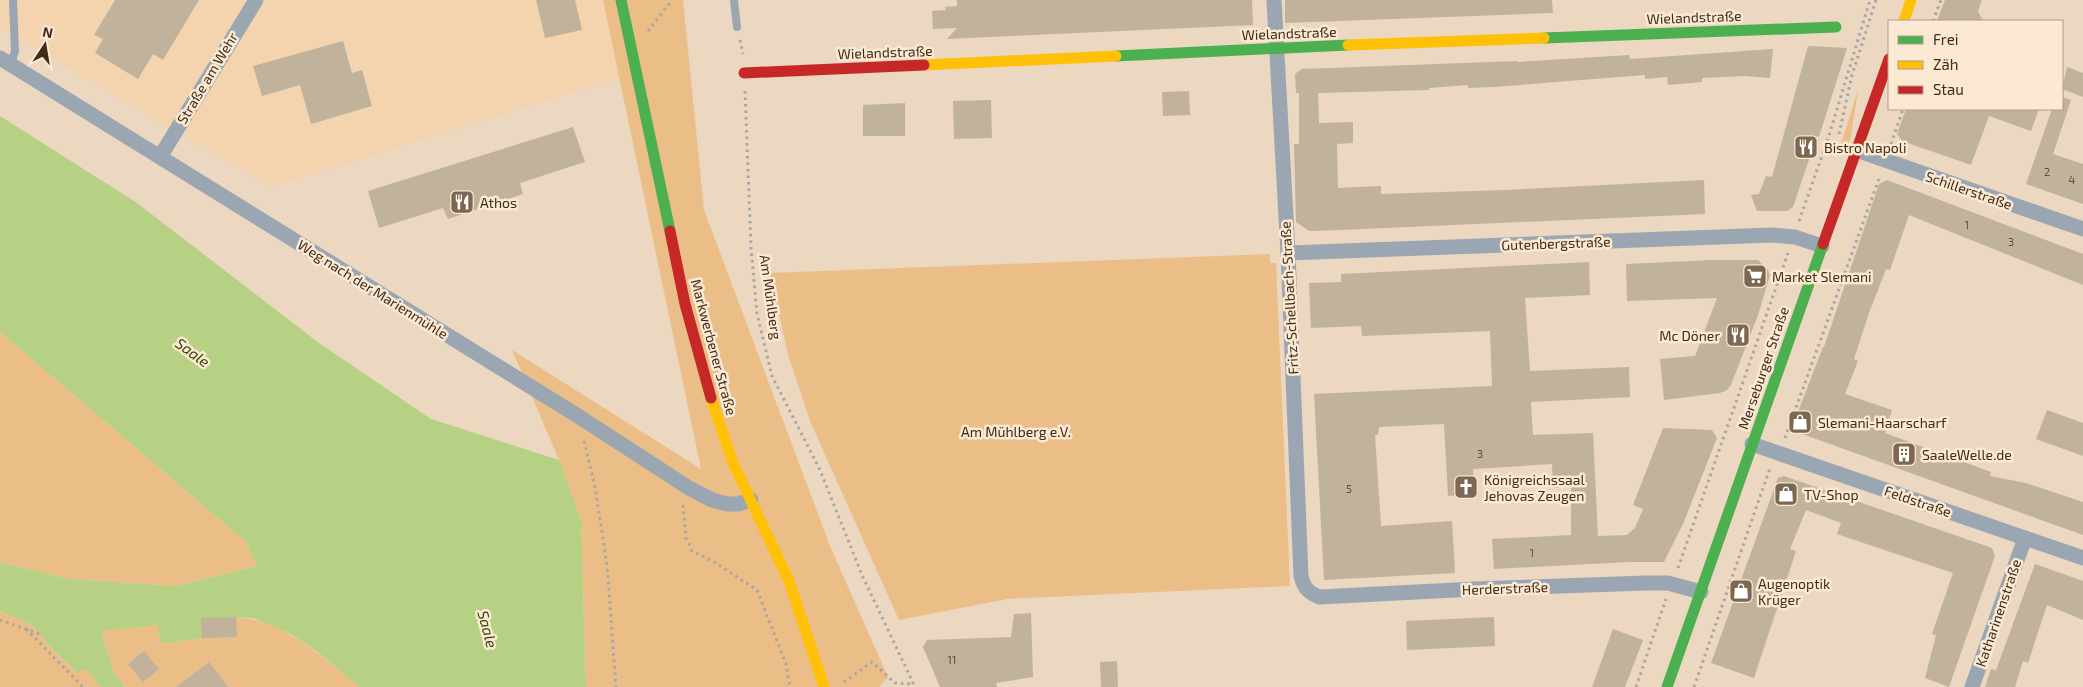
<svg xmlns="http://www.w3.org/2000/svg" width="2083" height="687" font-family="'Exo 2',sans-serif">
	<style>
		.built { fill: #f4d3af }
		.green { fill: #ecbe87 }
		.water { fill: #b6d084 }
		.building { fill: #c0b29b }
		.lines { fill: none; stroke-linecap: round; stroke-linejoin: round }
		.path { stroke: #a5a7a7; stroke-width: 3; stroke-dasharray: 2.5 4; stroke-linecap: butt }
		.lane { stroke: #9aa6b1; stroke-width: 8 }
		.street { stroke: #9aa6b1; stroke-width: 15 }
		.fast { stroke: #4caf50; stroke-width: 11 }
		.slow { stroke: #ffc107; stroke-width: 11 }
		.jam { stroke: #c62828; stroke-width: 11 }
		.labels { text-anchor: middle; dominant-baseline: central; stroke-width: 5; stroke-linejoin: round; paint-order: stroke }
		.number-label { font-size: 11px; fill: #5f4e38 }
		.street-label { font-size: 14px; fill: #3f2d17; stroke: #fce9d4 }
		.poi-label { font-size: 14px; fill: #3f2d17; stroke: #fce9d4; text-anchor: start }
		.park-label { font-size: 14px; fill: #362818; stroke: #fce9d4 }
		.water-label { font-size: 15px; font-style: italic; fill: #2c4800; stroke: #fce9d4 }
	</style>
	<rect width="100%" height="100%" fill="#ecd7c0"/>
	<!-- built -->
	<path class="built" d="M0,0h603l16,78 -348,109 -271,-159z"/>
	<!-- green -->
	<g class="green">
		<path d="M603,0h80l21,210 126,336 58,131 -9,10h-293l-5,-167 -22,-60 -47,-110 189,119z"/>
		<path d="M1858,90l-7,47 -5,13 -8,3z"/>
		<path d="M1270,254v9h6l14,323 -283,13 -108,21 -89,-199 -22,-66 -18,-82z"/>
		<path d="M0,332l246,210 11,24 -82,20 -105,-7 -70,-17z"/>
		<path d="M0,611l32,14 22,26 21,21 11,-4 15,19h-101z"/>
		<path d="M236,617c49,3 86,40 123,70h-235l-11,-16 -12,-40 56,-6 5,19 40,-6 34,-1z"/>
	</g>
	<!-- water -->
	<path class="water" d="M0,116l137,87 182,140 112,76 128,41 22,60 5,167h-227l-43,-36 -27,-18 -36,-15 -17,-1 1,20 -35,1 -41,6 -4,-19 -56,6 12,40 11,16h-23l-15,-18 -10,3 -22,-21 -22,-26 -32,-14v-49l70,17 105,7 82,-20 -11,-24 -246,-210z"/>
	<!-- building -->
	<g class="building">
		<path d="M115,0h84l-36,60 -10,-6 -15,25 -43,-26 8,-14 -9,-4z"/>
		<path d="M536,0h39l7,30 -37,8z"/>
		<path d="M957,0h295l1,25 -306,14 10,-11 -24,1 -1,-18 14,-1 -1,-3 12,-1z"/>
		<path d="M1285,0h267l1,13 -268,10z"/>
		<path d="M1945,0h37l-4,11 5,10h-46z"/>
		<path d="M343,41l9,32 10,-3 10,36 -61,18 -11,-39 -38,11 -9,-30z"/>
		<path d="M1808,46l39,2 -28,89 -2,-1 -24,71 -6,4h-30l-6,-16 8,-1 7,-18 6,1z"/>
		<path d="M1773,49l-3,29 -25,-2 -43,2v4l-34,3 -1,-8 -22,2v-4l-152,12 -25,1v-3l-39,3v2l-111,3 1,30 34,-1v21l-16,1 1,44 43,-2v8l124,-4 199,-10 1,34 -365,16 -31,1 -13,-9 -2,-78h5v-51h-3l-1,-19 7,-5 216,-8v1l111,-7 1,4z"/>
		<path d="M2067,67l16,6v24l-21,-8z"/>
		<path d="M1189,91l1,24 -27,1 -1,-24z"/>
		<path d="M2062,97l9,3 -18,54 30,10v40l-57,-20 26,-75h10z"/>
		<path d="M991,100l1,38 -38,1 -1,-38z"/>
		<path d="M905,103v33h-42v-31z"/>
		<path d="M1906,109h133l-8,22 -42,-15 -18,49 -69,-24 -5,-7z"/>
		<path d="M573,127l12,35 -65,21 3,11 -75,25 -5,-11 -64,20 -11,-37z"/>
		<path d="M1887,180l196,74v31l-174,-70 -19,55 -4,-1 -17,44 -15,46 4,2 -13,33 47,16 -7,23 106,39 -1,4 36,7 57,19v33l-292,-105 32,-83h1l55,-163z"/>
		<path d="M1711,260h47l10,10 2,5 -12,40 -27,70 -4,5 -7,3 -56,7 -4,-41 35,-3 22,-58 -90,3 -1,-37z"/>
		<path d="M1589,262l1,33 -65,3 5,73 99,-4 1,30 -99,5 2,33 60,-2 5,103 29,-1 8,-7 8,-19 -10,-4 30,-77 49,2 5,8 -34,86 -19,38h-36l-134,7 -2,-30 79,-4v-49l-18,2 -1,-24 -79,5 2,25 -27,2 -4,-72 -65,3 -1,8h-3l6,91 71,-5 3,52 -131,7 -10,-186 178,-8 -2,-55 -128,5 -1,-10 -50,2 -2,-45 32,-1v-8z"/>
		<path d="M2047,410l36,13v33l-47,-17z"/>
		<path d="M1784,476l208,72 3,8 -46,131 -24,-9 11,-43 -4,-1 21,-61 -116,-39 4,-11 -35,-13 -16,39 6,2 -42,127 -43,-15 67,-185z"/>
		<path d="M2035,564l48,17v39l-36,-15 -19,58 -5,-2 -8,26h-30l6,-18 5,1z"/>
		<path d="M1031,613l2,64 -37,6 1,4h-57l-17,-40 4,-7 84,-3 3,-23z"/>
		<path d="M236,617l1,20 -35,1 -1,-20z"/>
		<path d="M1494,617l1,29 -88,4 -1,-29z"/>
		<path d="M1613,629l30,11 -18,47h-33z"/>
		<path d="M144,651l15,18 -16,13 -15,-18z"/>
		<path d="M1117,661l1,26h-17l-1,-25z"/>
		<path d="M209,662l19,25h-52z"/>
	</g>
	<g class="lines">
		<!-- path -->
		<g class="path">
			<path d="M1933,21l8,-21"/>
			<path d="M648,31l24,-31"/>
			<path d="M740,40l3,14"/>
			<path d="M745,91l6,157 6,66 15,62 48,94 42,105 53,112"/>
			<path d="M1839,134l13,-59 24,-75"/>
			<path d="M1891,144l12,-35"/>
			<path d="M1799,221l29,-82 42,-139"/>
			<path d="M1785,438l95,-262"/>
			<path d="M584,441l11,46 12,78 9,122"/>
			<path d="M683,505l3,33 6,13 22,11 43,28 29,74 4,23"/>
			<path d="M1678,568l110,-315"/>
			<path d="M0,620l40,14"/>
			<path d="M26,629l57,58"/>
			<path d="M844,682l28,-20 23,21 19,1"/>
			<path d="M1636,687l30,-88"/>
			<path d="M1694,687l76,-219"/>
		</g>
		<!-- lane -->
		<g class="lane">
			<path d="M734,0l3,27"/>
			<path d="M11,64l4,-13 -2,-51"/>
		</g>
		<!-- street -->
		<g class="street">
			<path d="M1274,0l14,253 13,323c3,12 7,16 18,21l156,-8 171,-6h22l33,9"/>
			<path d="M0,58l578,358 111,72 23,12 15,4h11l13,-4"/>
			<path d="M1856,150l227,79"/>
			<path d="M160,157l96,-157"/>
			<path d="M1288,253l484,-18 23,2 27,9"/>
			<path d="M1752,444l331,114"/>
			<path d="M1972,687l53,-149"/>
		</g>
		<!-- fast -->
		<g class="fast">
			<path d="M621,0l49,231"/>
			<path d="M1544,38l292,-11"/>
			<path d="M1116,56l232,-11"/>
			<path d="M1667,687l156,-443"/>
		</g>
		<!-- slow -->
		<g class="slow">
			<path d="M1904,21l7,-21"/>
			<path d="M1348,45l196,-7"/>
			<path d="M924,65l192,-9"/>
			<path d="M711,398l22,65 56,118 35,106"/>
		</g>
		<!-- jam -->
		<g class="jam">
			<path d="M744,73l180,-8"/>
			<path d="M670,231l15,73 26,94"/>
			<path d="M1823,244l66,-185"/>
		</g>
	</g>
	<!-- icons -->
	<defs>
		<g id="restaurant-square" transform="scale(1.25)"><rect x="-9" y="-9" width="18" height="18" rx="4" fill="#7c6852" stroke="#fce9d4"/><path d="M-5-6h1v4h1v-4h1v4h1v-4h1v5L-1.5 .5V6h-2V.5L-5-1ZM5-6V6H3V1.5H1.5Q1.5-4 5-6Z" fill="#fff"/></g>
		<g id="supermarket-square" transform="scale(1.25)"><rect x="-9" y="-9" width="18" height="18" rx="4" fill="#7c6852" stroke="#fce9d4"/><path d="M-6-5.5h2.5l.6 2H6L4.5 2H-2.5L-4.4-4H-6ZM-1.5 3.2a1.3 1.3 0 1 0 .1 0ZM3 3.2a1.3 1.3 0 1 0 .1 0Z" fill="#fff"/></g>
		<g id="shop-square" transform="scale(1.25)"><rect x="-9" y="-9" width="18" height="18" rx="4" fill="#7c6852" stroke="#fce9d4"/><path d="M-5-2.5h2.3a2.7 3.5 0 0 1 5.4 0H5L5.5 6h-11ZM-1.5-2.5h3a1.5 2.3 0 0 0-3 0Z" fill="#fff"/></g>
		<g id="building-square" transform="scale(1.25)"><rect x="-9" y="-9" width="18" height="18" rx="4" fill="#7c6852" stroke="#fce9d4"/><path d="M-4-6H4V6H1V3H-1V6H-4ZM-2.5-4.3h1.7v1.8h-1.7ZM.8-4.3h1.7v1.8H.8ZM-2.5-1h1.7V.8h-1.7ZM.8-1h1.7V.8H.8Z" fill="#fff"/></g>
		<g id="church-square" transform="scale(1.25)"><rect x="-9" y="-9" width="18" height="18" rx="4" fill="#7c6852" stroke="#fce9d4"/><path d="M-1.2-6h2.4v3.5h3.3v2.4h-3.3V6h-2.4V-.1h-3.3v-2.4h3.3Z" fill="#fff"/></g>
	</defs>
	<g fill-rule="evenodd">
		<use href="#restaurant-square" x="1806" y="147"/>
		<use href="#restaurant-square" x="462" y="202"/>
		<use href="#supermarket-square" x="1755" y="276"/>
		<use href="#restaurant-square" x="1738" y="335"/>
		<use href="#shop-square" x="1800" y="422"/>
		<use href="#building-square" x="1904" y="454"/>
		<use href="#church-square" x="1466" y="487"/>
		<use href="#shop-square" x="1786" y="494"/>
		<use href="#shop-square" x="1741" y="591"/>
	</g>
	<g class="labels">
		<!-- number labels -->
		<g class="number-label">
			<text x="2047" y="171">2</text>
			<text x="2072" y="179">4</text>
			<text x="1967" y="224">1</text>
			<text x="2011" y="241">3</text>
			<text x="1480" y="453">3</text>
			<text x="1349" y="488">5</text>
			<text x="1532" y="552">1</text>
			<text x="952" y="659">11</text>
		</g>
		<!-- street labels -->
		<g class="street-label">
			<text transform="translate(1694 17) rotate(-2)">Wielandstraße</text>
			<text transform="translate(1289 33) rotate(-2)">Wielandstraße</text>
			<text transform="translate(885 52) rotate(-2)">Wielandstraße</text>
			<text transform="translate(207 78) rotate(-59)">Straße am Wehr</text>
			<text transform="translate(1969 190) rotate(19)">Schillerstraße</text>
			<text transform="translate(1556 243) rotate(-2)">Gutenbergstraße</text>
			<text transform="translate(373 289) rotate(32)">Weg nach der Marienmühle</text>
			<text transform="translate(771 297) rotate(82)">Am Mühlberg</text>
			<text transform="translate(1289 298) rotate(-93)">Fritz-Schellbach-Straße</text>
			<text transform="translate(714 347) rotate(75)">Markwerbener Straße</text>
			<text transform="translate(1763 368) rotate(-71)">Merseburger Straße</text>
			<text transform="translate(1918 501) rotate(19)">Feldstraße</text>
			<text transform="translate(1505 588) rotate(-2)">Herderstraße</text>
			<text transform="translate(1998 613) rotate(-71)">Katharinenstraße</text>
		</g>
		<!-- poi labels -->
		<g class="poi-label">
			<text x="1824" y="147">Bistro Napoli</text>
			<text x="480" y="202">Athos</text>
			<text x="1772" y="276">Market Slemani</text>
			<text x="1720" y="335" text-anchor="end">Mc Döner</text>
			<text x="1818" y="422">Slemani-Haarscharf</text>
			<text x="1922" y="454">SaaleWelle.de</text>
			<text x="1484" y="479">Königreichssaal<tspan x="1484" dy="16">Jehovas Zeugen</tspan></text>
			<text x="1804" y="494">TV-Shop</text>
			<text x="1758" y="583">Augenoptik<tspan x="1758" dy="16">Krüger</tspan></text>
		</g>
		<!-- park labels -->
		<g class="park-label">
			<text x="1016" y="431">Am Mühlberg e.V.</text>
		</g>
		<!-- water labels -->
		<g class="water-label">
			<text transform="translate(193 352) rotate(36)">Saale</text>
			<text transform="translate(488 629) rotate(75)">Saale</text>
		</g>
	</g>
	<!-- legend -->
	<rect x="1888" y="20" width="175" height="90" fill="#fce9d4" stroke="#b09e88"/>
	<rect x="1898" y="36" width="25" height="8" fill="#4caf50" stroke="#b09e88"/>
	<text x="1933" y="45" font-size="15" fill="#3f2d17">Frei</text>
	<rect x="1898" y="61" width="25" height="8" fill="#ffc107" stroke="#b09e88"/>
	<text x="1933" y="70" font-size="15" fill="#3f2d17">Zäh</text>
	<rect x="1898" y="86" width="25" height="8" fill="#c62828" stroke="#b09e88"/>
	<text x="1933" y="95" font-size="15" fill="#3f2d17">Stau</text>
	<!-- north arrow -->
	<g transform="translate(45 45) rotate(12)" stroke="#fce9d4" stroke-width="4" paint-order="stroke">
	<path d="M0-4L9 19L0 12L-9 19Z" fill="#3f2d17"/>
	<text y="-8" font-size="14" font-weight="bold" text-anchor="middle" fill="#3f2d17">N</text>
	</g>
</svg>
